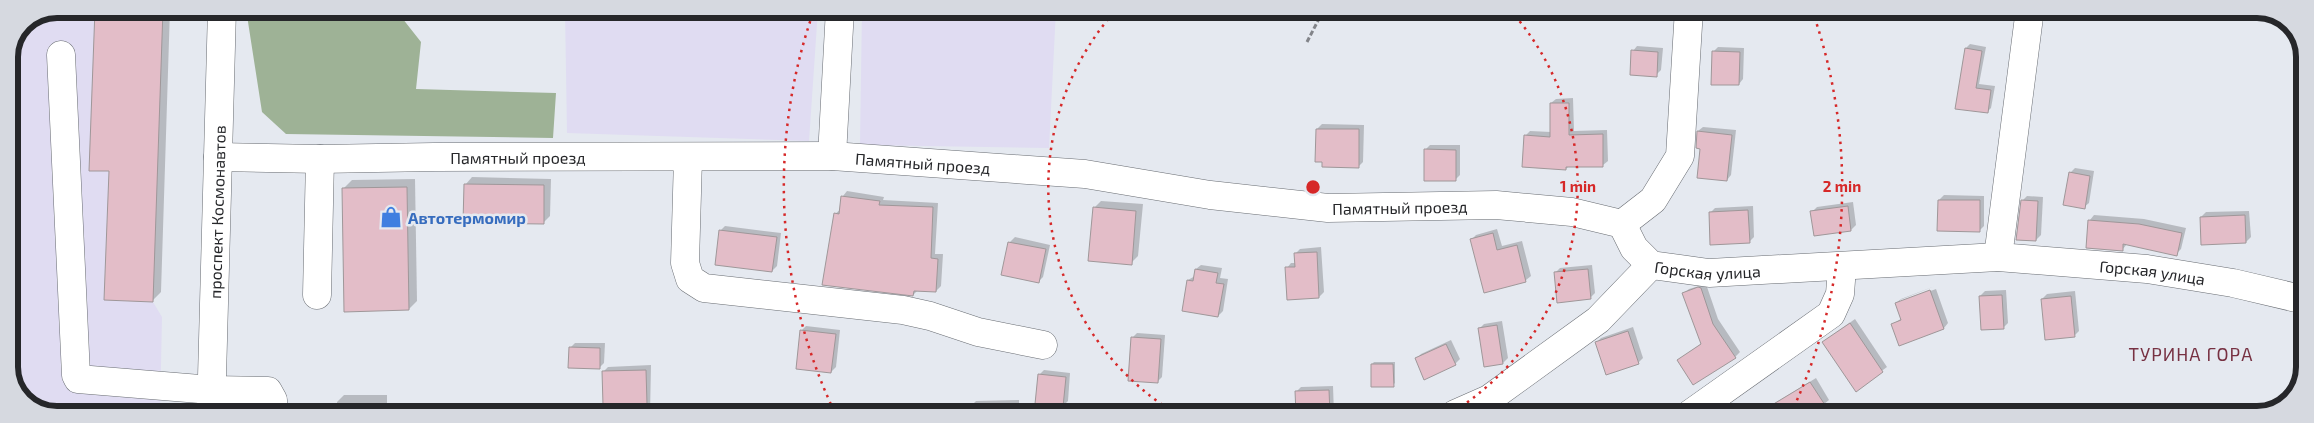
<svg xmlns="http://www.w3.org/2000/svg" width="2314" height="423" font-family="'Exo 2',sans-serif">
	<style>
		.industrial { fill: #e0dcf2 }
		.forest { fill: #9eb296 }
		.shadow { fill: #0003 }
		.building { fill: #e3bdc8; stroke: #9f9799 }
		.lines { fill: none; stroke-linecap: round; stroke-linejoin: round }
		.minor-casing { stroke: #686c72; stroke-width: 29 }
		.major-casing { stroke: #686c72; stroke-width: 29 }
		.path { stroke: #828489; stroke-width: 3; stroke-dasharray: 5 2.5; stroke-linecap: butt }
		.minor { stroke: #fff; stroke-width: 28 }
		.major { stroke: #fff; stroke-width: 28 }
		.ring { fill: none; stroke: #d62828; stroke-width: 2.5; stroke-dasharray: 2.5 5 }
		.labels { text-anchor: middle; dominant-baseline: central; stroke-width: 5; stroke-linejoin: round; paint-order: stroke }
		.street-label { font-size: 16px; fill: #26272a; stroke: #e5e9f0 }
		.shop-label { font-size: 16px; font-weight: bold; fill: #366cbe; stroke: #e5e9f0; text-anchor: start }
		.neighbourhood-label { font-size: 18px; letter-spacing: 1px; fill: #773142; stroke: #e5e9f0 }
		.rim { fill: none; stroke: #26272a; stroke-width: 6 }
		.centre { fill: #d62828; stroke: #e5e9f0; stroke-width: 2.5 }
		.ring-label { font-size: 15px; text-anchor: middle; font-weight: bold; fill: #d62828; stroke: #e5e9f0; stroke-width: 5; stroke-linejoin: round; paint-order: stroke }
	</style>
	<rect width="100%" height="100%" fill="#e5e9f0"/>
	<!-- industrial -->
	<g class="industrial">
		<path d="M56,9h107l-10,293 9,15 -2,97h-110l-28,-14 -13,-27v-317l13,-33z"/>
		<path d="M565,9h253l-9,132 -242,-8z"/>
		<path d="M862,9h194l-7,139 -189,-3z"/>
	</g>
	<!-- forest -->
	<g class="forest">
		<path d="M246,9h149l26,33 -5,47 140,4 -3,45 -267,-4 -24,-22z"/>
		<path d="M2024,404l27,10h-48z"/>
	</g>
	<!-- shadow -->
	<g class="shadow">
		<path d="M96,9h74l-9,283 -9,9 -42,-131 -20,-1z"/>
		<path d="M1977,9h33l-5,5z"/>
		<path d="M1970,44l16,3 -7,37 16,2 -4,22 -4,4 -31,-5 10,-59z"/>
		<path d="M1637,46l26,2 -2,22 -5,5 -23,-24z"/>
		<path d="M1718,47l26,1 -1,31 -4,5 -26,-32z"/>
		<path d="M1573,98l1,33 33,-1 1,31 -5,4 -34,1 -3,3 -41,-33 5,-5 21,1v-29l5,-4z"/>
		<path d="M1322,124l42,1 -1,37 -5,5 -41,-38z"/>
		<path d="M1703,127l33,3 -5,45 -4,5 -25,-32 -4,-17z"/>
		<path d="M1430,145h30v30l-5,5 -30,-30z"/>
		<path d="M2075,168l19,3 -5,32 -5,4 -14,-34z"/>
		<path d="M472,177l79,2 -1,37 -7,7 -77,-39z"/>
		<path d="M415,179l2,122 -8,8 -66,-120 9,-9z"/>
		<path d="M847,191l37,6 -1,3 55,3 -3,51h8l-2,32 -5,5 -18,-1 -5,5 -78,-81 6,-5 2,-13z"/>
		<path d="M1944,195l40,1v30l-5,5 -40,-31z"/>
		<path d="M2027,196l16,1 -2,38 -5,5 -14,-39z"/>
		<path d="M1101,201l42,3 -5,52 -7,7 -37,-55z"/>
		<path d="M1853,202l3,23 -5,5 -39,-18 5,-5z"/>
		<path d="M1753,206l1,31 -5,5 -39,-29 5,-5z"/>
		<path d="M2249,211l2,26 -5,5 -45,-25 5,-5z"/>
		<path d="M2094,215l50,4 42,9 -5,21 -5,5 -49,-10 -5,6 -32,-30z"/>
		<path d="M725,226l56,7 -4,33 -5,5 -52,-40z"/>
		<path d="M1497,229l5,17 20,-5 9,35 -5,4 -41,11 -14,-51 5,-5z"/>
		<path d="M1015,237l35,8 -7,32 -5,5 -35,-8 7,-32z"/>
		<path d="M1321,247l3,45 -5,5 -32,-29 4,-5h5l-1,-9 5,-5z"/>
		<path d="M1201,265l21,3 -2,10 8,1 -5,32 -5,5 -35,-6 5,-30 7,-4 1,-7z"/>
		<path d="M1592,265l3,28 -5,5 -35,-25 5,-5z"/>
		<path d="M1706,284l12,35 22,33 -5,5 -56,3 23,-17 -18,-50 5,-4z"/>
		<path d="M1935,286l-35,14v2l36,-13 12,34 -4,5 -51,-4 9,-6 -6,-15 5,-4z"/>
		<path d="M2006,290l2,33 -5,5 -23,-32 5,-5z"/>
		<path d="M2075,291l4,40 -5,5 -32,-37 5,-5z"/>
		<path d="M1855,319l32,48 -31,23 -33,-48z"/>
		<path d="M1502,321l6,37 -5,5 -24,-34 5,-5z"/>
		<path d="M806,326l34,4 -4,37 -5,5 -29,-42z"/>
		<path d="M1633,327l10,31 -4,4 -33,11 -10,-30 5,-5z"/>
		<path d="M1137,333l28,2 -3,42 -5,5 -25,-44z"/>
		<path d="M1451,340l9,19 -5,5 -39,-5 5,-5z"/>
		<path d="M575,343h30l-1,20 -5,5 -29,-20z"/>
		<path d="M1374,362h21v21l-2,2 -21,-21z"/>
		<path d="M651,365l-1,49h-36v-10l-11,-32 5,-5z"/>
		<path d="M1044,370l26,3 -2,28 -5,5 -24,-31z"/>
		<path d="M1816,378l13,22 -5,4 -16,10h-34l-4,-6 5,-5z"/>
		<path d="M1333,386l1,28h-37l-1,-22 5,-5z"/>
		<path d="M344,395h43v19h-50v-12z"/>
		<path d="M1019,400v14h-48v-8l5,-5z"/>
		<path d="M1102,404l38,2 -1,8h-42v-5z"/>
		<path d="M720,409h28l-1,5h-32z"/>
	</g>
	<!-- building -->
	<g class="building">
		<path d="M95,9h68l-10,293 -49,-2 5,-129h-20z"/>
		<path d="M1965,48l17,3 -6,37 15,2 -3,23 -33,-4z"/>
		<path d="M1631,50l27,2 -1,25 -27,-2z"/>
		<path d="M1712,51l28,1 -1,33h-28z"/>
		<path d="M1550,103h19v32l34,-1v33h-37v3l-44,-3 2,-32 26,2z"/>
		<path d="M1316,129h43v39l-37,-1v-5h-7z"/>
		<path d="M1697,131l35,4 -5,46 -30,-3 3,-29 -4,-1z"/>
		<path d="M1424,149l32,1v31h-32z"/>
		<path d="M2069,172l21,4 -5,33 -22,-4z"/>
		<path d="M464,184l80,1v39l-81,-1z"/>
		<path d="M407,187l2,123 -65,2 -2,-124z"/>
		<path d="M841,196l39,5 -1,4 54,2 -2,51 7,1 -2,33 -22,-1 -1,5 -91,-11 12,-72 5,1z"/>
		<path d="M1938,200h42v32l-43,-1z"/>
		<path d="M2021,200l17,1 -2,40 -20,-1z"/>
		<path d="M1848,206l3,25 -37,5 -4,-25z"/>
		<path d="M1093,207l43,4 -4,54 -44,-4z"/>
		<path d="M1748,210l2,33 -40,2 -1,-33z"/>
		<path d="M2245,215l1,28 -45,2 -1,-28z"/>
		<path d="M2088,220l51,4 43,9 -5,23 -54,-12v7l-37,-3z"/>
		<path d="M719,230l58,7 -5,35 -57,-7z"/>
		<path d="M1493,233l4,17 20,-5 9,37 -42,11 -14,-54z"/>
		<path d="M1008,242l38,7 -7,34 -38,-8z"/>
		<path d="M1317,252l2,46 -32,2 -2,-33h10l-1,-14z"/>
		<path d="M1195,269l23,4 -2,10 8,1 -6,33 -36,-6 5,-31 6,1z"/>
		<path d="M1588,269l3,30 -34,4 -3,-31z"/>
		<path d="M1698,287l3,1 12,36 23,34 -43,27 -16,-25 24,-16 -19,-51z"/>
		<path d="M1930,290l14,39 -45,17 -8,-22 10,-4 -6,-17z"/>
		<path d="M2002,295l2,34 -23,1 -2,-34z"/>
		<path d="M2071,296l4,41 -30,3 -4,-41z"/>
		<path d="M1850,323l33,49 -27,20 -34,-50z"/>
		<path d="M1497,325l6,39 -19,3 -6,-39z"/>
		<path d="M800,330l36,4 -5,39 -35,-4z"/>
		<path d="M1628,331l11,33 -33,11 -11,-33z"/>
		<path d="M1131,337l30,2 -3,44 -30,-2z"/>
		<path d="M1446,344l10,21 -32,15 -9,-22z"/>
		<path d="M569,347l31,1v21l-32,-1z"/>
		<path d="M1371,364h22l1,23h-23z"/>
		<path d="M646,370l1,34 -44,1 -1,-34z"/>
		<path d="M1038,374l28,3 -3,30 -28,-3z"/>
		<path d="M1810,382l15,23 -14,9h-54z"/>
		<path d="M1329,390l1,24h-34l-1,-23z"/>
	</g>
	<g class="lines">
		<!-- minor casing -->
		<g class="minor-casing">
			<g id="minor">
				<path d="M61,55l15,320 2,4 134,11 56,1 5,9v14"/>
				<path d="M832,156l8,-147"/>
				<path id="s1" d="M218,157l102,2 114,-2 398,-1 253,18 125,21 118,13 168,-3 76,7 50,12"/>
				<path d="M688,158l-3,105 5,16 14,9 199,22 27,6 48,16 65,13"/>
				<path id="s2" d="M1622,224l12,24 17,17 58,8 289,-16 149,12 86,14 72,17"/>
				<path d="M1622,224l31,-24 27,-44 9,-147"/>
				<path d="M1998,257l32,-248"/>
				<path d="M317,295l3,-136"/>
				<path d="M1455,414l34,-15 109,-79 53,-55"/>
				<path d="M1690,414l141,-100 9,-20 2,-27"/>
			</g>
		</g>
		<!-- major casing -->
		<g class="major-casing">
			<g id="major">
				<path id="s3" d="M211,414l11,-405"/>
			</g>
		</g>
		<!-- path -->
		<path class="path" d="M1307,42l17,-33"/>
		<!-- minor -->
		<use href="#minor" class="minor"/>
		<!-- major -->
		<use href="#major" class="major"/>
	</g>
	<!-- distance rings -->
	<g class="ring">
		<path d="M1175 413A265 265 0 0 1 1116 10M1510 10A265 265 0 0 1 1451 413"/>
		<path d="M834 411A529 529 0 0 1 814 10M1812 10A529 529 0 0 1 1792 411"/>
	</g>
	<!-- icons -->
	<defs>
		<g id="shop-bare" transform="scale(1.725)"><path d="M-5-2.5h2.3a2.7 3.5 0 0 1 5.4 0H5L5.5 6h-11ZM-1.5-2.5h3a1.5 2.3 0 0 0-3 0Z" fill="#3f7fe0" stroke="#e5e9f0" stroke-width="2.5" paint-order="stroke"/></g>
	</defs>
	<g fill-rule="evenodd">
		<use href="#shop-bare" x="391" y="217"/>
	</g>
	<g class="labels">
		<!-- street labels -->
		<g class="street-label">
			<text stroke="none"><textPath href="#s1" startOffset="300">Памятный проезд</textPath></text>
			<text stroke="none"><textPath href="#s1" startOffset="705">Памятный проезд</textPath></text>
			<text stroke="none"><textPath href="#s1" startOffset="1185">Памятный проезд</textPath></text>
			<text stroke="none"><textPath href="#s3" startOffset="202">проспект Космонавтов</textPath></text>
			<text stroke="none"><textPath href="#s2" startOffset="108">Горская улица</textPath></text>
			<text stroke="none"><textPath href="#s2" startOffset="554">Горская улица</textPath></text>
		</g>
		<!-- shop labels -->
		<g class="shop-label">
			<text x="408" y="217">Автотермомир</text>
		</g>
		<!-- neighbourhood labels -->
		<g class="neighbourhood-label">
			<text x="2191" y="354">ТУРИНА ГОРА</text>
		</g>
	</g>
	<!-- crop -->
	<path d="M0 0H2314V423H0ZM57 18H2257A39 39 0 0 1 2296 57V367A39 39 0 0 1 2257 406H57A39 39 0 0 1 18 367V57A39 39 0 0 1 57 18Z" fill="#d6d9e0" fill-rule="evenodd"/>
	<path class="rim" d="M57 18H2257A39 39 0 0 1 2296 57V367A39 39 0 0 1 2257 406H57A39 39 0 0 1 18 367V57A39 39 0 0 1 57 18Z"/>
	<circle cx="1313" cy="187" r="8" class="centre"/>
	<g class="ring-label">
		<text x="1578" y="192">1 min</text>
		<text x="1842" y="192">2 min</text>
	</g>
</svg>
